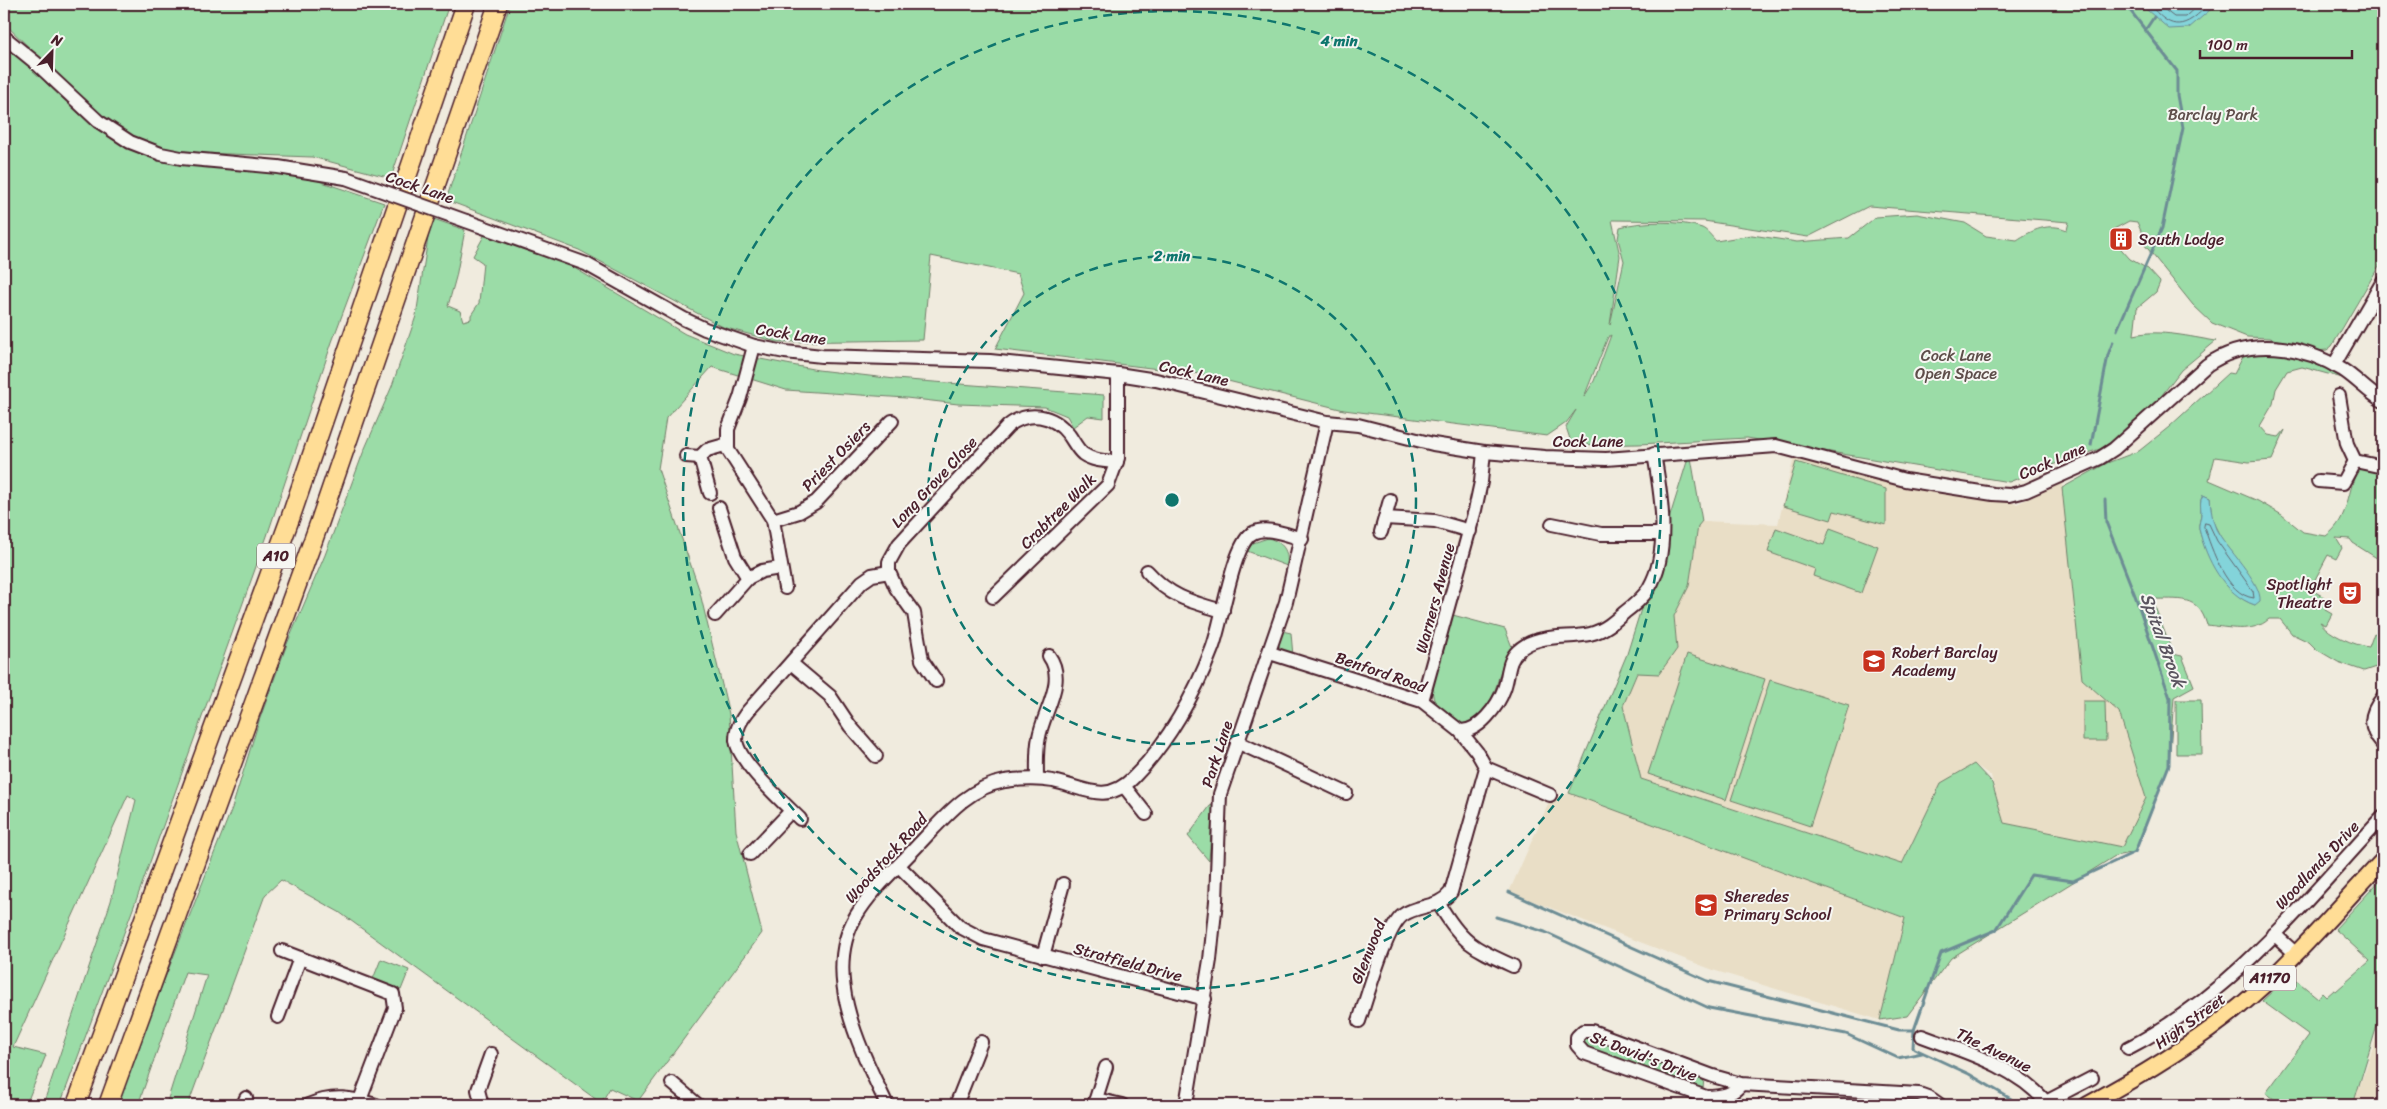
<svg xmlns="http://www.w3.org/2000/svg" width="2387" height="1109" font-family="Sriracha,sans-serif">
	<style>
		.built { fill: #e9dec6 }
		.green { fill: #9bdca7; stroke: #727e69; fill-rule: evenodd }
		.water { fill: #83d4da; stroke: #6c8c94 }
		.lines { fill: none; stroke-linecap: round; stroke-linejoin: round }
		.shore { stroke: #616771; stroke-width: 1 }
		.stream { stroke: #6c8c94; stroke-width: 3 }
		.minor-casing { stroke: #4a1f2b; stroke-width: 16 }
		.major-casing { stroke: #4a1f2b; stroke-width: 19 }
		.highway-casing { stroke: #4a1f2b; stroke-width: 21 }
		.minor { stroke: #f6f6f2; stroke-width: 12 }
		.major { stroke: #ffdd96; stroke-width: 15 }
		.highway { stroke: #ffdd96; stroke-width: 18 }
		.minor-bridge-casing { stroke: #4a1f2b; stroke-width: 16; stroke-linecap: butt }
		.minor-bridge { stroke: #f6f6f2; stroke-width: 12 }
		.ring { fill: none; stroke: #0f766e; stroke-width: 2.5; stroke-dasharray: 9 6 }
		.labels { text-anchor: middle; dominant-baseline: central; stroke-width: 4; stroke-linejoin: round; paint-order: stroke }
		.shield { fill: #f6f6f2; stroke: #7e6067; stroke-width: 1 }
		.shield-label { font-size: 15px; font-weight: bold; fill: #4a1f2b }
		.park-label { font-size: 16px; fill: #5e4e4a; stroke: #f6f6f2 }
		.street-label { font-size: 16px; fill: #4a1f2b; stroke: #f6f6f2 }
		.poi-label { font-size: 16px; fill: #4a1f2b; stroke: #f6f6f2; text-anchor: start }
		.water-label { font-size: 18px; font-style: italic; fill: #5b5560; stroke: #f6f6f2 }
		.centre { fill: #0f766e; stroke: #f6f6f2; stroke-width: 2.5 }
		.ring-label { font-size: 15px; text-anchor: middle; font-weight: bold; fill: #0f766e; stroke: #f6f6f2; stroke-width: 4; stroke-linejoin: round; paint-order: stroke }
	</style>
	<rect width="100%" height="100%" fill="#f0ebde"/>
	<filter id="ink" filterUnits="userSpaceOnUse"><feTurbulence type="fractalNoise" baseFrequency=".02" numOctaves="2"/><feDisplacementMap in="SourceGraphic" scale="10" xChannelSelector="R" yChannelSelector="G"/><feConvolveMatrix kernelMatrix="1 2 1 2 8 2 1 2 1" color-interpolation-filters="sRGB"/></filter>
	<g filter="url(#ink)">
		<!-- built -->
		<g class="built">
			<path d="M1795,453l222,51 45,-21 20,196 37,33 27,87 -24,48 -118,-24 -13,-47 -17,-12 -33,20 -39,80 -261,-85 -18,-73 14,-33 40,-24 -3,-33 15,-30 9,-60 4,-5 76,3z"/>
			<path d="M1569,793l336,125 -25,102 -164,-49 -207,-79 41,-92z"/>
			<path d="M2383,1012v93h-30l20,-57z"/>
		</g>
		<!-- green -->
		<g class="green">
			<path d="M4,4h445l-58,174 -79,-21 -137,-5 -25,-6 -25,-13 -38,-29 -83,-81z"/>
			<path d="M510,4h1873v255l-51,87 -5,4 -11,1 -46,-13 -23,-1 -35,-14 -19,-18 -49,-61v-6l-7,-16 -8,-1 -15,8v12l16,18 18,10 12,13 -4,10 -19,16 -3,27c26,-6 56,2 82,6l-35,29 -29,38 -32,28 -20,13 -35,11 -56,22 -262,-44 -108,6 -67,1 -6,-18 10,-17 -10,13 -19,13 -203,-26 -144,-36 -205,-25 29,-56 -6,-19 -87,-18 -8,84 -146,2 -54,-15 -144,-77 -133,-50zM1869,206l200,16 -2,8c-18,-8 -35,0 -50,10l-31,-4 -21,-13 -48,-9 -41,3 -27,21 -52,4 -45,-7 -36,6c-4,-4 -9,-11 -14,-13 -21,-8 -61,-7 -82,-1l-2,12 6,22 -14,64 10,-69 -8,-36 92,1 104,16zM1611,335l-17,46 -10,16 24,-60z"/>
			<path d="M4,43l19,14 24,27 46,43 38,22 167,25 86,29 -52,139 -65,194 -126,351 -81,218h-17l68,-204 25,-101 -8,-5 -115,252 33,8 -20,50h-22z"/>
			<path d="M431,218l34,12 -9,47 -8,29 12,5 3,10 8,-2v-4l8,-12 4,-40 -10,-7 12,-22 86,32 114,68 49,20 84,16 77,9 209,16v23l-16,-2 -15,11 -6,-11 -22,-9 -87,-3 -52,-6 -120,-8 -74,-23 -46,51 -8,51 41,120 30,125 7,117 26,102 -124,168 -28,-13 -9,15 -262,-191 -58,-32 -16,15 -77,210h-22l41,-130 -22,-3 -47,133h-23l117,-297 27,-87 28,-77 38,-89 38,-102 29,-67 24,-70z"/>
			<path d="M2271,350c28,6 56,13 79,30l-48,-13 -15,4 -11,18 -3,15 -13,22 8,9 11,2 6,-7 -13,30 -23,2 -34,-5 -6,23 49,21 24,14 21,17 23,4c25,-18 20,-47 34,-70l23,4v92l-30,-19 -3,-4 -14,-1 6,10 -6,11 -8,-4 -18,34 14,8 -2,4 6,3 -3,6 7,4 -6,11 -6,-3c9,13 34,23 49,25l5,-14 9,4v24l-7,6 -12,4 -26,-9 -22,-13 -7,-7 -17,-8 -12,-15h-11c-16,15 -42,8 -62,6 -9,-31 -28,-25 -55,-26l21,55 9,2 12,30 -20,11 -5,68 -34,87 -20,4 -164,102 -44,58 -27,4 25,-102 -336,-125 58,-139 63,-202 12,69 -4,5 -9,60 -15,30 3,33 -18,25 -22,-1 -14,33 18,73 261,85 39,-81 33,-19 18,19 12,40 118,24 24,-49 -27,-86 -37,-33 -20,-191 45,-25 32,-12 30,-24 59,-54 6,1 12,-23zM2203,495l7,3 2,22 9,18 29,39 5,28c-28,-9 -49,-49 -56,-76 -1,-5 2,-10 2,-15 0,-7 -2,-12 2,-19z"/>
			<path d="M1796,462l90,27v36l-52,-14 -3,9 -48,-14z"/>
			<path d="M1776,528l48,17 6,-17 48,18 -17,47 -48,-17 2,-7 -47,-17z"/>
			<path d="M1268,538c15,4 21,13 19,28l-40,-15 6,-8z"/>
			<path d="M1449,614l56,15 7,18c-16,21 -11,46 -31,66 -7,6 -11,10 -19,12 -8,-5 -19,-12 -25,-19 -14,-20 6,-70 12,-92z"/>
			<path d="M1282,631l9,2 2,23 -10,-4 -5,-8z"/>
			<path d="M1687,654l78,25 -39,121 -78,-26z"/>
			<path d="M1770,680l79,25 -39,121 -79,-26z"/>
			<path d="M2176,700h25l1,54h-26z"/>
			<path d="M2083,701h22l1,40h-23z"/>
			<path d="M1213,805l-4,56 -21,-25 22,-30z"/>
			<path d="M2383,877v129l-30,99h-71l-16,-12 43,-58 -47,-34 28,-26 28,23 4,-5 4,4 8,-7 2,1 34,-30 -35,-32z"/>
			<path d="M381,959l28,11 -8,20 -28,-11z"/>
			<path d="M1587,1035l117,43 -1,11 -117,-39 -5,-11z"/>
		</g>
		<!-- water -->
		<g class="water">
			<path d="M2140,4h70v6l-21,18 -20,1z"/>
			<path d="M2203,495l7,3c1,11 2,21 6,31 9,18 46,53 44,72l-5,4c-31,-10 -49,-46 -56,-76 -1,-5 2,-10 2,-15 0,-8 -2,-12 2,-19z"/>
		</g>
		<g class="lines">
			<!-- shore -->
			<g class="shore">
				<path d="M2149,4c14,16 26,29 47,12 4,-4 9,-6 9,-12"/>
				<path d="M2157,4l17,13h11l14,-13"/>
				<path d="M2205,523l4,1 8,17 36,50 1,7c-28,-3 -42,-49 -50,-71z"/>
			</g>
			<!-- stream -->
			<g class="stream">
				<path d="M2146,29l8,-12"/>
				<path d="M2117,330l45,-102 21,-100 -6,-33v-24l-51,-66 -4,-1"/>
				<path d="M2091,445l17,-90 5,-13"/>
				<path d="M1509,892l199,89 191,49h15"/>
				<path d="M1496,917l49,15 164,76 137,26 52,24 24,-5"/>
				<path d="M2011,1099l-42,-25 -56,-26 1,-18 27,-77 55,-23 35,-55 42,6 62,-29 34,-87 1,-67 -34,-100 -30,-76 -1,-22"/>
			</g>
			<!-- minor casing -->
			<g class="minor-casing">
				<g id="minor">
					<path d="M4,37l32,26 62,58 32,21 31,12 20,4 97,9 68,11"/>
					<path d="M466,221l120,43 98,55 21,10 49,17 31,6 37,4 168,5 128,13 38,6 171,42 31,3 75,19 51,8 61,5 61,2 170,-13 129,34 88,14 17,1 16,-4 74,-33 14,-9 93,-84c42,-29 95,-20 136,5 14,9 25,22 40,31"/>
					<path d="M754,346l-14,52 -12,31v21l45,70 12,68"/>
					<path d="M2334,365l49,-84"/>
					<path d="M2339,396l8,48 8,17 28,6"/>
					<path d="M686,456l14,1"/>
					<path d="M2318,481l25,2 12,-22"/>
					<path d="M710,493l-10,-36 7,-7 21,-6"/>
					<path d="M719,508l16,49 13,21"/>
					<path d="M1385,518l50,3 35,10"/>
					<path d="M773,520l26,-8 17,-10 76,-81"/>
					<path d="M1552,524l49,10h60"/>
					<path d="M1381,532l9,-32"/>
					<path d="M1147,571c23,26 44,31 76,40"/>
					<path d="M993,597l115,-112 10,-27v-84"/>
					<path d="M715,615l33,-37 14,-7 18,-3"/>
					<path d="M1270,653l152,48 38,30 17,21 9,16 -35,124c-13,17 -32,12 -48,23 -17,12 -36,83 -44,106"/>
					<path d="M791,663l39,33 20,30 26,30"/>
					<path d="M936,681l-14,-21 -8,-47 -18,-25 -7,-16v-10l10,-18 109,-118c20,-16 45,-12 61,9 5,7 8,14 14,19 10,7 22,7 34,8"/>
					<path d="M2383,697c-14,17 -15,31 0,48"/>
					<path d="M1422,701l53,-191 6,-28 3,-30"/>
					<path d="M1460,731c19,1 38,-25 44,-42 5,-13 3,-28 14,-38 18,-18 49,-12 72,-17 14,-3 25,-13 35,-22 9,-7 18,-14 24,-24 22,-37 12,-95 5,-134"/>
					<path d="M1237,742l109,51"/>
					<path d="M1486,768l64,27"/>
					<path d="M1037,779c0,-14 -1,-29 2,-42 5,-27 28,-56 10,-81"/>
					<path d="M1124,786l22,28"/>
					<path d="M800,819c-16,-16 -62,-57 -64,-79 0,-12 5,-20 12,-29l114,-129 10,-7 17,-3"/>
					<path d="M750,854l41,-43"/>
					<path d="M899,866l61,61 23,12 222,60"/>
					<path d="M1439,904c23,39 33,43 74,62"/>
					<path d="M2274,934l21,19"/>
					<path d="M282,951l111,43 2,14 -35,92"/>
					<path d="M1043,956l20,-72"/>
					<path d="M278,1017l22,-59"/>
					<path d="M1922,1036c43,16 93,30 124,66"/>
					<path d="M2128,1048c103,-52 178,-148 255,-231"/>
					<path d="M672,1083l26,22"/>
					<path d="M1741,1084l-28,-8 -121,-45h-9l-6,6v8l7,8 122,44c12,0 28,-2 35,-13l178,10 11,4 10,7"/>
					<path d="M1096,1099l26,6"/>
					<path d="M243,1105l3,-7"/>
					<path d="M308,1105c25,-11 44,-7 68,0"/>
					<path d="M482,1105l-4,-15 13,-36"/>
					<path d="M887,1105c-26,-55 -66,-131 -31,-189 15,-26 42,-49 63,-72 26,-27 48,-56 86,-63 16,-2 32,-3 48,0 31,7 53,24 80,-3 35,-35 62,-84 79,-129 10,-25 20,-101 39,-115 15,-9 36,1 51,5"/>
					<path d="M956,1105l25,-63"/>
					<path d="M1094,1105l12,-38"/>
					<path d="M1186,1105l24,-145 6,-59 4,-107 66,-192 41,-180"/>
					<path d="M2040,1105l52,-27"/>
				</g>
			</g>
			<!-- major casing -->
			<g class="major-casing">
				<path id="major" d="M2087,1105c54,-29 106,-60 153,-99 52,-43 97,-97 143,-146"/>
			</g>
			<!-- highway casing -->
			<g class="highway-casing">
				<g id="highway">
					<path d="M76,1105l215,-589 175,-512"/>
					<path d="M108,1105l211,-581 179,-520"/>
				</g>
			</g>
			<!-- minor -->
			<use href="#minor" class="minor"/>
			<!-- major -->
			<use href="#major" class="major"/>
			<!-- highway -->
			<use href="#highway" class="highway"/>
			<!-- minor-bridge casing -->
			<g class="minor-bridge-casing">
				<path id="minor-bridge" d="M346,178l120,43"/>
			</g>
			<!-- minor-bridge -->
			<use href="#minor-bridge" class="minor-bridge"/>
		</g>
	</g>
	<!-- distance rings -->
	<g class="ring">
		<circle cx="1172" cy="500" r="244"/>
		<circle cx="1172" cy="500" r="489"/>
	</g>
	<!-- icons -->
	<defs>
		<g id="building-square" transform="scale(1.25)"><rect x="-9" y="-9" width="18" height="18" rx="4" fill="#c8321e" stroke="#f6f6f2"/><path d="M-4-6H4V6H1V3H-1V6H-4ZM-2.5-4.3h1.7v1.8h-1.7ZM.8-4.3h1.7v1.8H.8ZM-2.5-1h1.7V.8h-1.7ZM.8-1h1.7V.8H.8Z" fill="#fff"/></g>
		<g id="theatre-square" transform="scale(1.25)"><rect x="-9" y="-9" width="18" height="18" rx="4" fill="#c8321e" stroke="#f6f6f2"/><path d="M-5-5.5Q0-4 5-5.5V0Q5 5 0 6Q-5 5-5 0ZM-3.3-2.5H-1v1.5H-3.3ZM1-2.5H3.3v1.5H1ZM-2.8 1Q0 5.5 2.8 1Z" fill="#fff"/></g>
		<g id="school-square" transform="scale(1.25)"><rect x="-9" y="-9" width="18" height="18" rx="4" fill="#c8321e" stroke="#f6f6f2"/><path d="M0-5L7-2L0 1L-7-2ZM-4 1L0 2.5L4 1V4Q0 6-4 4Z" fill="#fff"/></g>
	</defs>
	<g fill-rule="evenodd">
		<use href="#building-square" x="2121" y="239"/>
		<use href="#theatre-square" x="2350" y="593"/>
		<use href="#school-square" x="1874" y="661"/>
		<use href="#school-square" x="1706" y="905"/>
	</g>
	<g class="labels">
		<!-- shield labels -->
		<g class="shield">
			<rect x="257" y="543.5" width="38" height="25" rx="4"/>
			<rect x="2244" y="965.5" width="52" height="25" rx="4"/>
		</g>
		<g class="shield-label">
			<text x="276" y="556">A10</text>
			<text x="2270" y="978">A1170</text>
		</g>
		<!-- park labels -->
		<g class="park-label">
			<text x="2213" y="114">Barclay Park</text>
			<text x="1956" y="355">Cock Lane<tspan x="1956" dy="18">Open Space</tspan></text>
		</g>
		<!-- street labels -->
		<g class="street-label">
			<text transform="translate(420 187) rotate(19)">Cock Lane</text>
			<text transform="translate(791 334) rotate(9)">Cock Lane</text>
			<text transform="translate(1194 373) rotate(13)">Cock Lane</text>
			<text x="1588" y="441">Cock Lane</text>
			<text transform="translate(836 456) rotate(-46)">Priest Osiers</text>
			<text transform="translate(2052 461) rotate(-23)">Cock Lane</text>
			<text transform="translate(934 482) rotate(-47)">Long Grove Close</text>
			<text transform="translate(1058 511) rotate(-45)">Crabtree Walk</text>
			<text transform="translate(1435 598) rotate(-75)">Warners Avenue</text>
			<text transform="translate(1381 672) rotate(19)">Benford Road</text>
			<text transform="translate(1217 754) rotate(-72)">Park Lane</text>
			<text transform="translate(886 858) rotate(-48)">Woodstock Road</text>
			<text transform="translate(2317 865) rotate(-47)">Woodlands Drive</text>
			<text transform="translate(1368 952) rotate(-68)">Glenwood</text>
			<text transform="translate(1128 962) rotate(15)">Stratfield Drive</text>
			<text transform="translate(2190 1021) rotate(-36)">High Street</text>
			<text transform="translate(1994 1050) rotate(26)">The Avenue</text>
			<text transform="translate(1644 1056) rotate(21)">St David's Drive</text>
		</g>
		<!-- poi labels -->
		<g class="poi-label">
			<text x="2138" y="239">South Lodge</text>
			<text x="2332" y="584" text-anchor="end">Spotlight<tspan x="2332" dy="18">Theatre</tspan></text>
			<text x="1892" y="652">Robert Barclay<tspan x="1892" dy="18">Academy</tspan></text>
			<text x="1724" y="896">Sheredes<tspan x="1724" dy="18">Primary School</tspan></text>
		</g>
		<!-- water labels -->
		<g class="water-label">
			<text transform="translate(2163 640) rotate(70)">Spital Brook</text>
		</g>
	</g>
	<circle cx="1172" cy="500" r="8" class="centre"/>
	<g class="ring-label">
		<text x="1339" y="46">4 min</text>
		<text x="1172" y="261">2 min</text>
	</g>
	<!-- margin -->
	<rect width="2387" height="1109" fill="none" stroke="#f6f6f2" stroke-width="20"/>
	<rect x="10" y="10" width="2367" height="1089" fill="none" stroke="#4a1f2b" stroke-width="2" filter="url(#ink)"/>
	<!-- north arrow -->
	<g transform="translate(52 52) rotate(23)" stroke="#f6f6f2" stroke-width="4" paint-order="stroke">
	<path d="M0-4L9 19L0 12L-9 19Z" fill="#4a1f2b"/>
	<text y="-8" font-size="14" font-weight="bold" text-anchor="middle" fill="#4a1f2b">N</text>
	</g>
	<!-- scale -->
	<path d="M2200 50v8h152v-8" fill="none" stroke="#4a1f2b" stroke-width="2.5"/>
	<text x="2207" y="50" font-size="15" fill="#4a1f2b" stroke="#f6f6f2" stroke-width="4" paint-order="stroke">100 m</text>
</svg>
